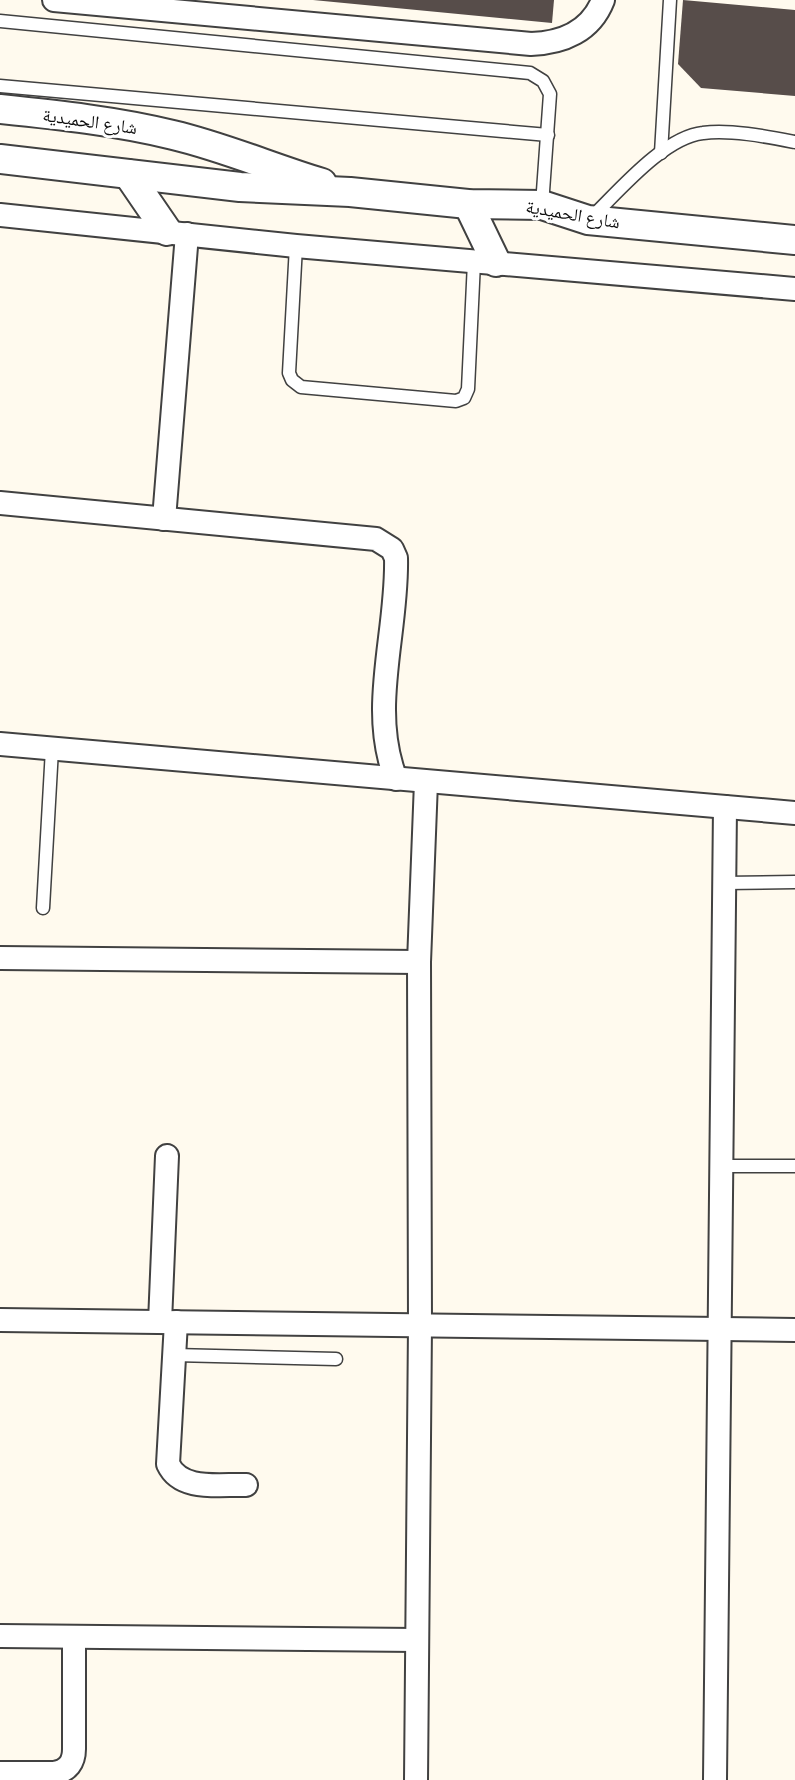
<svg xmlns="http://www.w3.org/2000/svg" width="795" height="1780" font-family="Merriweather,'Noto Naskh Arabic',serif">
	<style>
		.building { fill: #574d4a }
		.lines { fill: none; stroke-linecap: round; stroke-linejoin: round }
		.service-casing { stroke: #414141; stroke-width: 15 }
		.minor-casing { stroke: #414141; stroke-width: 26 }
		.tertiary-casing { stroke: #414141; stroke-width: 32 }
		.service { stroke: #fff; stroke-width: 12 }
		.minor { stroke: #fff; stroke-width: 22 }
		.tertiary { stroke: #fff; stroke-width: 28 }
		.labels { text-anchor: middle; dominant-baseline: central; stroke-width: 6; stroke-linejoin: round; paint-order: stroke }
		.street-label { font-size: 18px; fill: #0e0e0e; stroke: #fff }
	</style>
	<rect width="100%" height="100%" fill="#fffaee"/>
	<!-- building -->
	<g class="building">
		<path d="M313,0h241l-2,23z"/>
		<path d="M683,0l112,10v86l-94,-8 -23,-24z"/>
	</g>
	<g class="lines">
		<!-- service casing -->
		<g class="service-casing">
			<g id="service">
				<path d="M0,21l530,52 13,8 7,13 -8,111"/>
				<path d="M0,86l548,49"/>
				<path d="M661,153l9,-153"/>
				<path d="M591,218c28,-27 73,-81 112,-85 26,-4 66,4 92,9"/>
				<path d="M296,246l-7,127 3,7 9,7 155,14 8,-3 4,-9 6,-127"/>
				<path d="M724,883l71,-1"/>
				<path d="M43,908l9,-159"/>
				<path d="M721,1166h74"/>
				<path d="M174,1355l162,4"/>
			</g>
		</g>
		<!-- minor casing -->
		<g class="minor-casing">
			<g id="minor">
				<path d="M54,0l477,44c32,-1 60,-13 72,-44"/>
				<path d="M0,215l296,31 499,43"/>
				<path d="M0,503l376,36 16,10 4,9c2,74 -28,151 0,221"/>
				<path d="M164,519l23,-285"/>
				<path d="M0,744l795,69"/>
				<path d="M0,958l419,4"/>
				<path d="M0,1320l795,10"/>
				<path d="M160,1322l7,-166"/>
				<path d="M176,1322l-8,142c13,28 52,20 78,21"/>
				<path d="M0,1636l417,4"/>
				<path d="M0,1773h54c14,-2 20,-11 20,-24v-112"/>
				<path d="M416,1780l4,-455 -1,-363 7,-180"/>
				<path d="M715,1780l10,-973"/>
			</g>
		</g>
		<!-- tertiary casing -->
		<g class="tertiary-casing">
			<g id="tertiary">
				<path d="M0,109c58,6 116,12 173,26 51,12 99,33 149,48"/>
				<path d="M0,159l240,28 110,5 118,12 74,1 46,15 207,20"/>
				<path d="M128,174l39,57"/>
				<path d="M468,204l28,58"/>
			</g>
		</g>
		<!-- service -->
		<use href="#service" class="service"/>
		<!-- minor -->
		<use href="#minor" class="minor"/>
		<!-- tertiary -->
		<use href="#tertiary" class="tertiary"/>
	</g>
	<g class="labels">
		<!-- street labels -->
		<g class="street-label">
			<text transform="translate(90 121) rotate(8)">شارع الحميدية</text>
			<text transform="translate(573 214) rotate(10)">شارع الحميدية</text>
		</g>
	</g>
</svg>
